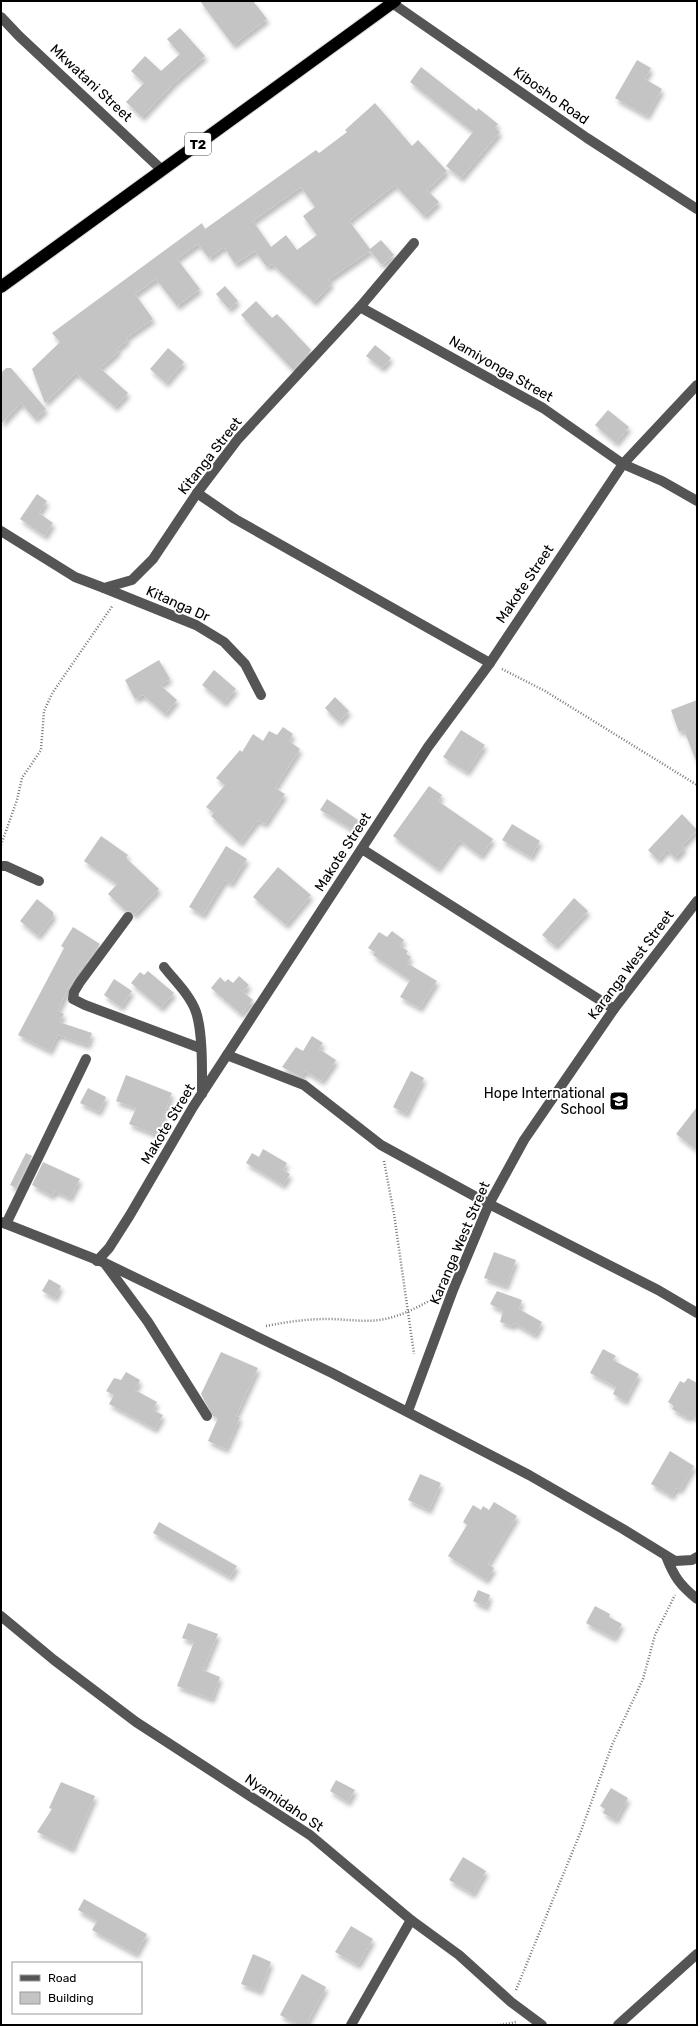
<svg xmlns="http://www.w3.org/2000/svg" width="698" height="2026" font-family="Rubik,sans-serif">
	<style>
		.building { fill: #c4c4c4; fill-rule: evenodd; filter: url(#shadow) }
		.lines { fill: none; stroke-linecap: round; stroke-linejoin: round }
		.highway-casing { stroke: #dbdbdb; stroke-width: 14 }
		.path { stroke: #777; stroke-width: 2.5; stroke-dasharray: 1 2; stroke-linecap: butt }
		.minor { stroke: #555; stroke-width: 10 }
		.highway { stroke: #000; stroke-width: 12 }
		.labels { text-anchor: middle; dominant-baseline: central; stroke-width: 4; stroke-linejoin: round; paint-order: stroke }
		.shield { fill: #fff; stroke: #4c4c4c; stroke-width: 1 }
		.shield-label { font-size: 13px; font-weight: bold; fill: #000 }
		.street-label { font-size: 14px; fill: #000; stroke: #fff }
		.poi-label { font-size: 14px; fill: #000; stroke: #fff; text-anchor: end }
	</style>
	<defs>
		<filter id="shadow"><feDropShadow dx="2.5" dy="4.5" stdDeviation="2" flood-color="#0004"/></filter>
	</defs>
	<rect width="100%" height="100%" fill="#fff"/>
	<!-- building -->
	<g class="building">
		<path d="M200,1h53l14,18 -34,26z"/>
		<path d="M180,28l25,28 -31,27 -32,34 -16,-15 18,-19 -13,-12 14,-15 16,15 19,-17 -13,-15z"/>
		<path d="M637,60l14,8 -6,11 17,10 -15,27 -32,-18z"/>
		<path d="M421,67l56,44 1,-3 20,16 -3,4 5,4 -39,46 -15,-12 27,-34 -63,-50z"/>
		<path d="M375,103l37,43 6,-6 29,31 -20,19 12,12 -15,14 -29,-31 -46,36 21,28 11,-9 13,15 -12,10 -12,-14 -42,29 4,3 -18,19 -42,-38 -5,3 -12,-16 -20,13 -11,-17 -15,11 -11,-14 -21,15 23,30 -23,17 -21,-27 -21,15 18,25 -27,19 2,2 -11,9 2,2 -19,17 28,25 -13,14 -39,-34 -31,30 -13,-34 28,-27 -8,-9 150,-110 3,6 111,-79 3,3 28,-21 -2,-2zM301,187l14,20 -12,9 14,19 -20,15 -11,-15 -15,12 -18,-26z"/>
		<path d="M225,286l13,15 -9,8 -13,-15z"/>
		<path d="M256,301l16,17 5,-4 34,36 -18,20 -52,-55z"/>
		<path d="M375,345l16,13 -9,10 -16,-12z"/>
		<path d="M168,348l16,14 -18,21 -16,-14z"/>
		<path d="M6,368h5l35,41 -11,10 -14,-16 -20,21v-51z"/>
		<path d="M608,410l21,17 -13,16 -21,-18z"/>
		<path d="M37,494l10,7 -8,12 14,10 -8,13 -25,-17z"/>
		<path d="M159,660l11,19 -10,6 17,15 -12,14 -22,-19 -8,4 -10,-19z"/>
		<path d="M214,670l22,19 -12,14 -22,-18z"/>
		<path d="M335,697l14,14 -10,11 -14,-14z"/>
		<path d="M697,700v61h-1l-12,-31 -5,2 -8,-22z"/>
		<path d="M283,727l10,7 -4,7 11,8 -25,39 10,6 -20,30 -7,-4 -18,23 -29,-27 3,-3 -8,-6 19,-22 -9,-7 24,-28 2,2 11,-18 10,7 6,-10 8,4z"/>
		<path d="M461,730l24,15 -18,27 -24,-15z"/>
		<path d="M429,786l13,9 -4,6 55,38 -12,17 -22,-16 -21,29 -45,-33z"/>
		<path d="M327,799l34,23 -6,9 -35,-21z"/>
		<path d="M682,814l15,16 -15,16 3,2 -10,10 -8,-8 -9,10 -10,-10z"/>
		<path d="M512,824l28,17 -9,16 -29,-17z"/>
		<path d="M101,836l27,19 -2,3 33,31 -25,26 -2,-3 -6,-1 -18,-17 9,-10 -33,-23z"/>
		<path d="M226,846l21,13 -16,25 -6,-4 -22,35 -14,-8z"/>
		<path d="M278,867l33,28 -25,30 -33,-28z"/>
		<path d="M574,898l14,13 -33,35 -13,-11z"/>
		<path d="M37,899l16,13v5l-15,19 -18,-15z"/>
		<path d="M73,927l27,17 -14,19 -1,-1 -17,27 -10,22 6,3 -5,8 33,11 -4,12 -30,-10 -8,16 -32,-16 46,-87 -3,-2z"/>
		<path d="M392,931l12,9 -4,6 8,5 -2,3 5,3 -4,6 30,18 -17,27 -20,-11 10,-17 -37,-25 2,-3 -7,-4 11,-16 8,5z"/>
		<path d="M148,971l26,22 -13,15 -30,-25 9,-11 4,3z"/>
		<path d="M239,976l10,9 -6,7 10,8 -12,14 -30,-26 9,-11 5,5 3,-3 5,4z"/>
		<path d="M114,979l18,12 -11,16 -17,-12z"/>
		<path d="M312,1036l11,7 -4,6 17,11 -14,21 -17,-10 -4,6 -19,-10 14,-20 7,4z"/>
		<path d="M411,1071l13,7 -18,36 -13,-7z"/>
		<path d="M126,1075l46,18 -11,30 4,1 -5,12 -31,-12 7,-16 -20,-7z"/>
		<path d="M88,1088l18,9 -7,15 -19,-9z"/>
		<path d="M697,1107v43l-21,-16z"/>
		<path d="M263,1149l24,14 -4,7 7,4 -7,11 -37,-22 6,-10 7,4z"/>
		<path d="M26,1153l6,3 -16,32 -6,-3z"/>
		<path d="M43,1162l37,17 -10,19 -15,-7 -3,5 -20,-11z"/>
		<path d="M494,1252l22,8 -10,26 -22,-8z"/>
		<path d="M49,1279l12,7 -6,12 -13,-7z"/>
		<path d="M497,1291l25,9 -3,9 23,13 -7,13 -21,-12 -1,3 -13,-4 3,-11 -13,-7z"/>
		<path d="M603,1349l13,7 -3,4 26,14 -14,27 -12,-7 3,-7 -26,-14z"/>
		<path d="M221,1352l37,16 -22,48 4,1 -14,32 -18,-8 10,-23 -5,-2 -12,-22z"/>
		<path d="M126,1372l14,8 -5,10 22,12 -4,8 10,5 -8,14 -46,-25 5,-9 -8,-4 8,-13 7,2z"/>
		<path d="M688,1378l9,5v36l-7,-4 -2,3 -16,-9 2,-3 -6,-4 12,-21 4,2z"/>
		<path d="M670,1451l24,15 -14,24 -4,-2 -4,8 -21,-12z"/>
		<path d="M420,1474l21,9 -12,27 -21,-10z"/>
		<path d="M494,1502l23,14 -29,48 6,4 -8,12 -38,-24 19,-31 -4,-3 10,-17 8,5 2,-4 6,4z"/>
		<path d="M159,1522l78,44 -7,11 -77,-44z"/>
		<path d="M478,1590l12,5 -4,12 -13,-6z"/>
		<path d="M595,1606l15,8 -1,3 13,7 -8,14 -28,-15z"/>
		<path d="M188,1623l30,11 -15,36 17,7 -8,22 -35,-13 17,-44 -12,-4z"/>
		<path d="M336,1780l19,10 -7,12 -18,-11z"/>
		<path d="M61,1782l34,14 -23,53 -35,-17 15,-23 -3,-1z"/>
		<path d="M611,1788l17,10 -12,22 -13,-7 2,-4 -5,-3z"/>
		<path d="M463,1857l23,14 -13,23 -24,-14z"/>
		<path d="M84,1899l63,35 -11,20 -44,-24 5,-9 -19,-11z"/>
		<path d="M351,1926l22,13 -15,26 -23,-13z"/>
		<path d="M253,1954l18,8 -11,29 -19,-7z"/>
		<path d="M302,1974l24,13 -20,38h-8l-18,-10z"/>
	</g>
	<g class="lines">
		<!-- highway casing -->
		<g class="highway-casing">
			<path id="highway" d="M1,287l394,-286"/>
		</g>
		<!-- path -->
		<g class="path">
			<path d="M502,669l43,22 152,94"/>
			<path d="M1,845l16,-45 5,-22 19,-28 3,-39 9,-19 60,-87"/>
			<path d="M384,1161l10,53 20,140"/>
			<path d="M266,1326c20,-4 41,-7 61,-7 20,0 39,4 58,0 19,-4 35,-13 51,-22"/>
			<path d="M516,1990l65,-159 31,-86 31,-66 12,-44 20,-40"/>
			<path d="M500,2025l16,-3"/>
		</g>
		<!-- minor -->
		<g class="minor">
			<path d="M392,3l195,135 110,71"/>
			<path d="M1,17l18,19 143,134"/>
			<path d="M360,307l183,101 80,56 74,-79"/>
			<path d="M197,493l38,26 255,144"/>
			<path d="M1,531l74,46 29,11 28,-8 21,-21 44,-66 41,-54 122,-132 54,-64"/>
			<path d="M104,588l92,37 28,17 21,22 16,31"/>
			<path d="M362,849l252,160"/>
			<path d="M1,866h5l33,15"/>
			<path d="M128,917l-48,65 -6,10 -1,7 12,6 115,43"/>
			<path d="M164,967c11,14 26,28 32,45 7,21 6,60 6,82"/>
			<path d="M227,1055l77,30 77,60 108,59 169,86 39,23"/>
			<path d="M1,1222l104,41 227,110 197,102 94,54 52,32 17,-1 5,-3"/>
			<path d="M6,1224l80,-165"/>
			<path d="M97,1261l12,-13 21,-33 63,-108 235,-360 62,-84 133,-199 39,17 35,20"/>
			<path d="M106,1265l42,57 59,94"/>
			<path d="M408,1411l45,-121 36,-86 35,-64 90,-131 83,-108"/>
			<path d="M666,1556c8,21 14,29 31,43"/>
			<path d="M1,1616l53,44 82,62 174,113 101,85 48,35 52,47 31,23"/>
			<path d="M351,2025l60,-105"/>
			<path d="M618,2025l79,-71"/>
		</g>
		<!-- highway -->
		<use href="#highway" class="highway"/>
	</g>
	<!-- icons -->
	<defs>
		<g id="school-square" transform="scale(1)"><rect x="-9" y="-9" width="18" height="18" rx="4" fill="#000" stroke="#fff"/><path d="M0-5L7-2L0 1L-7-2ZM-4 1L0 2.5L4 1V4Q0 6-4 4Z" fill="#fff"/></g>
	</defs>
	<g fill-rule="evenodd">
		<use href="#school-square" x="619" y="1101"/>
	</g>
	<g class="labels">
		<!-- shield labels -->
		<rect class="shield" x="185" y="133" width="26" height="22" rx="3"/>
		<g class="shield-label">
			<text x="198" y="144">T2</text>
		</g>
		<!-- street labels -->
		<g class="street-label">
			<text transform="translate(91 83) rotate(43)">Mkwatani Street</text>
			<text transform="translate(551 96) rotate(35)">Kibosho Road</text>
			<text transform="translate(501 369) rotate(30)">Namiyonga Street</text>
			<text transform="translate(210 456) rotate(-52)">Kitanga Street</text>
			<text transform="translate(525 584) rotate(-56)">Makote Street</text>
			<text transform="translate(178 604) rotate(24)">Kitanga Dr</text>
			<text transform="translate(343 852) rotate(-57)">Makote Street</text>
			<text transform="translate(631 965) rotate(-53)">Karanga West Street</text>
			<text transform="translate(168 1124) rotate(-59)">Makote Street</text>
			<text transform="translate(460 1243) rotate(-67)">Karanga West Street</text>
			<text transform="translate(284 1803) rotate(34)">Nyamidaho St</text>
		</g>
		<!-- poi labels -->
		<g class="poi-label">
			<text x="605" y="1093">Hope International<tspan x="605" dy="16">School</tspan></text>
		</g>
	</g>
	<!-- border -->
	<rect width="698" height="2026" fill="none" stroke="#000000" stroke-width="4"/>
	<!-- legend -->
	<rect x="12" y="1962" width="130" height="52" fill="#ffffff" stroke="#999999"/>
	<rect x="20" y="1975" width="20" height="6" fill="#555555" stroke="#999999"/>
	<text x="48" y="1982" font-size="12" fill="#000000">Road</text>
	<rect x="20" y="1992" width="20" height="12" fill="#c4c4c4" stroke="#999999"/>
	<text x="48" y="2002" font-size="12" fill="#000000">Building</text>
</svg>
